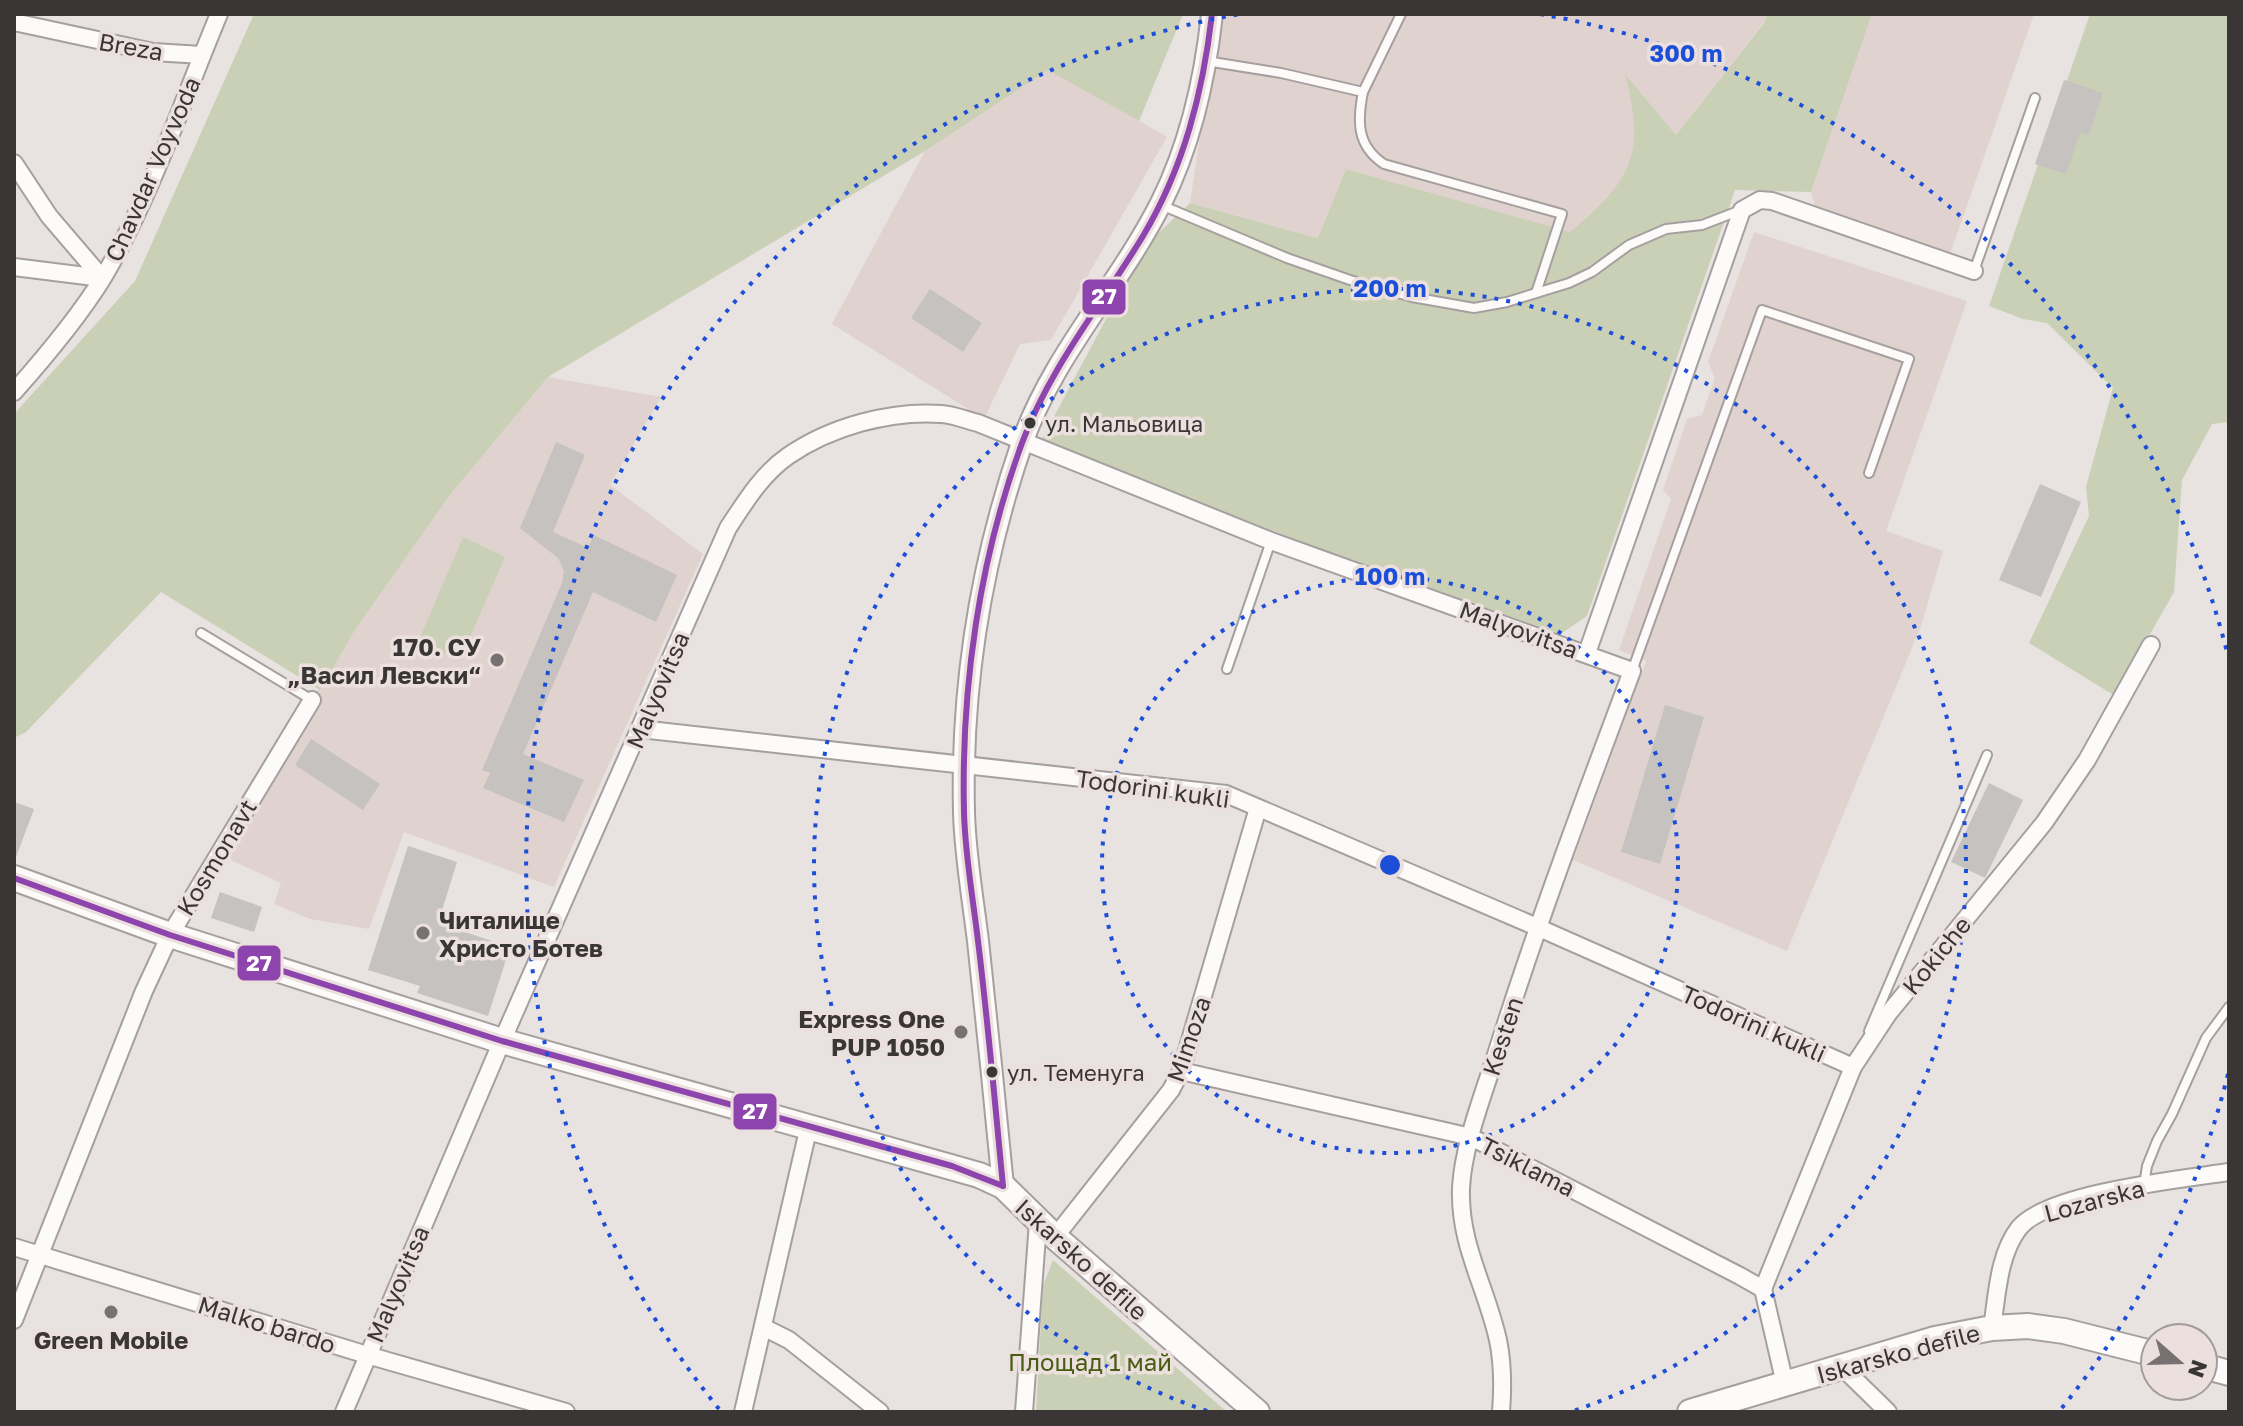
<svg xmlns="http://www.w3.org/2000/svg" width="2243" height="1426" font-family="'Golos Text',sans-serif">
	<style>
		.built { fill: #e0d3cf }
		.green { fill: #cad0b5 }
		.building { fill: #c5c2c0 }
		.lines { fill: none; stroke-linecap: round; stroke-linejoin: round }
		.service-casing { stroke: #a5a09f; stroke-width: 12 }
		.minor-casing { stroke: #a5a09f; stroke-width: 20 }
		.tertiary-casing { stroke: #a5a09f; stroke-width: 24 }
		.secondary-casing { stroke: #a5a09f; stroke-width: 28 }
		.service { stroke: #fcfbfa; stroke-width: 8 }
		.minor { stroke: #fcfbfa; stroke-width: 16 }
		.tertiary { stroke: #fcfbfa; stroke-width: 20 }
		.secondary { stroke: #fcfbfa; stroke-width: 24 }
		.bus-1-casing { stroke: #ebe0dd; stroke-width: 12 }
		.bus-1 { stroke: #8e44ad; stroke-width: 6 }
		.ring { fill: none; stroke: #1d4ed8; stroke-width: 4; stroke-dasharray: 4 8 }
		.bus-dot { fill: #3a3635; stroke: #ebe0dd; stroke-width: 3 }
		.poi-dot { fill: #777271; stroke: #ebe0dd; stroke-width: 3 }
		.labels { text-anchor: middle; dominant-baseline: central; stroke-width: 7; stroke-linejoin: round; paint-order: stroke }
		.bus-label { font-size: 22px; fill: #3a3635; stroke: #ebe0dd; text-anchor: start }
		.street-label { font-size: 24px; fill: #3a3635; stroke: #ebe0dd }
		.poi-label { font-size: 24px; font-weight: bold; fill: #3a3635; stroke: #ebe0dd; text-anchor: end }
		.park-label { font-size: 24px; fill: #495c13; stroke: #ebe0dd }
		.centre { fill: #1d4ed8; stroke: #ebe0dd; stroke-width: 4 }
		.ring-label { font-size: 24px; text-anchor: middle; font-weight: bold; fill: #1d4ed8; stroke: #ebe0dd; stroke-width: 7; stroke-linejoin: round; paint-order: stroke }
		.line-badge { stroke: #ebe0dd; stroke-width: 3 }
		.badge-label { font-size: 22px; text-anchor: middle; font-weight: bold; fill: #fff }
	</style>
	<rect width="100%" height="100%" fill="#e8e2e0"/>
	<!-- built -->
	<g class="built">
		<path d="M1218,14h550l-4,8 -88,113 -50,-59 8,31 1,33 -7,30 -24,33 -34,30 -224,-64 -27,69 -129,-35z"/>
		<path d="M1872,14h162l-85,243 -131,-42 -7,-23z"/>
		<path d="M1048,69l119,68 -116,203 -31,4 -36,75 -152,-95 93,-173z"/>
		<path d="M1754,232l213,69 -81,230 57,20 -22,75 -134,325 -214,-91 73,-199 -27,-11 52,-151 -8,-9 24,-71 15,-4 13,-37 -7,-16z"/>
		<path d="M548,377l113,20 -51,88 93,69 -149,333 -150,-55 -35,97 -59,-10 -36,-15 7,-21 -63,-29 137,-224 95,-135z"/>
	</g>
	<!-- green -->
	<g class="green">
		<path d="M254,14h929l-44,107 -91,-51 -123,81 -377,226 -98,118 -95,135 -35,60 -159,-98 -135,140 -12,6v-324l121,-133z"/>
		<path d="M1768,14h104l-61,178 -76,-2 -148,426 -34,23 -512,-198 104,-195 45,-43 128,35 28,-69 224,63c62,-52 76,-77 55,-158l51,61 88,-112z"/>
		<path d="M2090,14h139v408l-17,2 -30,56 -8,112 -59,104 -86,-53 60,-127 -3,-29 27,-99 -66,-65 -24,-4 -34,-13z"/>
		<path d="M463,537l42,20 -45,103 -42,-18z"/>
		<path d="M1053,1260l174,152h-191l7,-126z"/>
	</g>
	<!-- building -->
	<g class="building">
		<path d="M2064,80l39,13 -14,42 -9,-2 -14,41 -31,-10z"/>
		<path d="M930,289l52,34 -19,29 -52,-34z"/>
		<path d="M556,442l29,13 -32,77 35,16 6,-13 83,40 -21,47 -63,-30 -70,162 61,26 -20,42 -81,-34 7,-15 -8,-3 80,-187 2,-12 -6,-13 -38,-30z"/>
		<path d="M2040,484l41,18 -40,95 -42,-17z"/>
		<path d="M1665,705l39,12 -44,147 -39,-12z"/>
		<path d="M311,739l69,45 -17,26 -68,-45z"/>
		<path d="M1989,783l34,17 -38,78 -34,-16z"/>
		<path d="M14,802l20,7 -18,48h-2z"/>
		<path d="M408,846l49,16 -19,61 72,24 -22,69 -71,-23 3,-7 -52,-16z"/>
		<path d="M220,892l42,15 -8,25 -43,-14z"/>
	</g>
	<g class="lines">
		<!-- service casing -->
		<g class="service-casing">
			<g id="service">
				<path d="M1206,61l75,12 82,19c-6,30 -6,54 21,72l178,50 -26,79"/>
				<path d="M1363,92l38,-78"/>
				<path d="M1161,205l126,53 63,22 62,17 62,11 33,-6 62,-19 23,-11 37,-27 37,-16 36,-4 39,-15"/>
				<path d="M1974,271l61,-173"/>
				<path d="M201,633l111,67"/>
				<path d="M1227,669l44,-128"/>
				<path d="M1632,671l130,-361 147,49 -40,114"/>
				<path d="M1869,1031l118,-276"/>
				<path d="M2144,1185l3,-19 10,-25 15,-27 34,-76 23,-31"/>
			</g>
		</g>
		<!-- minor casing -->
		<g class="minor-casing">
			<g id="minor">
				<path d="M14,22l139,30 49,3"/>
				<path d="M14,163l35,53 53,62"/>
				<path d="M14,267l88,11"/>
				<path d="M14,392c32,-36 65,-75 90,-116 46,-78 80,-178 115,-262"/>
				<path d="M1587,653l155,-443 18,-10 12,1 202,70"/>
				<path d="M640,729l586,65 311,133 316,140"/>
				<path d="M1181,1071l290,66 269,139 23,13 22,95"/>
				<path d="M1055,1237l116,-147 10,-19 77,-263"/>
				<path d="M14,1247l353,108 199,57"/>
				<path d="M1763,1289l90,-222 35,-53 156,-191 43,-63 64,-115"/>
				<path d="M14,1320l130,-329 26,-56 142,-235"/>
				<path d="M763,1327l26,13 91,72"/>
				<path d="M1992,1328c5,-31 6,-73 27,-100 28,-35 164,-49 210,-56"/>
				<path d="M1842,1367l46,45"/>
				<path d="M344,1412l158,-371 226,-513c17,-26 34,-54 60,-72 42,-29 102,-46 154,-42 12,1 24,6 36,9l293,118 361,130c-46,123 -92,245 -132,371 -13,43 -37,101 -39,146 -2,57 25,98 37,152 5,24 5,47 3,72"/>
				<path d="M743,1412l66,-286"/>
				<path d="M1024,1412l14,-190"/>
			</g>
		</g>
		<!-- tertiary casing -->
		<g class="tertiary-casing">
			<path id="tertiary" d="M1003,1186c-8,-82 -16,-163 -25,-245 -5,-42 -13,-86 -14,-129 -3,-126 17,-250 58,-369 31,-88 97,-157 139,-240 30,-60 44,-123 51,-189"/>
		</g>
		<!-- secondary casing -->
		<g class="secondary-casing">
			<g id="secondary">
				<path d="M14,878l156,57 332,106 477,134 24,11 52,51 202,175"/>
				<path d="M2203,1366l26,7"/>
				<path d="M1690,1412l245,-73 57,-11 36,-2 36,5 91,23"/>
			</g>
		</g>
		<!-- service -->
		<use href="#service" class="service"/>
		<!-- minor -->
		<use href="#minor" class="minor"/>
		<!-- tertiary -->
		<use href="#tertiary" class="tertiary"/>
		<!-- secondary -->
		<use href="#secondary" class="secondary"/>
		<!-- bus-1 casing -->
		<g class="bus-1-casing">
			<g id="bus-1">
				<path d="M14,878l156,57 332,106 450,125 51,20"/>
				<path d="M1003,1186c-8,-82 -15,-164 -25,-245 -5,-43 -13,-86 -14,-129 -3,-124 15,-252 58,-369 28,-76 80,-139 121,-207 41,-69 60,-144 69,-222"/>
			</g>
		</g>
		<!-- bus-1 -->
		<use href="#bus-1" class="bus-1"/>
	</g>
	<!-- distance rings -->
	<g class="ring">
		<circle cx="1390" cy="865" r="288"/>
		<path d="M1207 1411A576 576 0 1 1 1573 1411"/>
		<path d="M2228 1074A864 864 0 0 1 2061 1409M719 1409A864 864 0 0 1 1240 14M1540 14A864 864 0 0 1 2228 656"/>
	</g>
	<!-- markers -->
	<g class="bus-dot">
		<circle cx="1030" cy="423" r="7"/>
		<circle cx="992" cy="1072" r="7"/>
	</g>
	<g class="poi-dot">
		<circle cx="497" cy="660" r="8"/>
		<circle cx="423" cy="933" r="8"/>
		<circle cx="961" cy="1032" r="8"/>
		<circle cx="111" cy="1312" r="8"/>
	</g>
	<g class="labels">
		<!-- bus labels -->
		<g class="bus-label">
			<text x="1045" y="423">ул. Мальовица</text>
			<text x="1007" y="1072">ул. Теменуга</text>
		</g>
		<!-- street labels -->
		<g class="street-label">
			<text transform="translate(131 46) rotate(10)">Breza</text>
			<text transform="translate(152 169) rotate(-66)">Chavdar Voyvoda</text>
			<text transform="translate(1519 629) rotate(20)">Malyovitsa</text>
			<text transform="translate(657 690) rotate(-67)">Malyovitsa</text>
			<text transform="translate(1153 788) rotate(8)">Todorini kukli</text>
			<text transform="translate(216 857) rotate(-59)">Kosmonavt</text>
			<text transform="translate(1936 955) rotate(-51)">Kokiche</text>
			<text transform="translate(1754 1023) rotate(24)">Todorini kukli</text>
			<text transform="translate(1502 1036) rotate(-72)">Kesten</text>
			<text transform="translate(1188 1039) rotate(-71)">Mimoza</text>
			<text transform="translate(1528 1166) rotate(27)">Tsiklama</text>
			<text transform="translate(2094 1200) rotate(-15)">Lozarska</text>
			<text transform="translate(1082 1259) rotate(42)">Iskarsko defile</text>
			<text transform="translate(397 1284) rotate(-67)">Malyovitsa</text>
			<text transform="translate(267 1324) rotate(17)">Malko bardo</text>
			<text transform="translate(1898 1353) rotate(-15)">Iskarsko defile</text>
		</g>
		<!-- poi labels -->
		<g class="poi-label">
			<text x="481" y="646">170. СУ<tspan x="481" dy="28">„Васил Левски“</tspan></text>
			<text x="439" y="919" text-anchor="start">Читалище<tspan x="439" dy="28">Христо Ботев</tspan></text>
			<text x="945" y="1018">Express One<tspan x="945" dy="28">PUP 1050</tspan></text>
			<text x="111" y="1339" text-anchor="middle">Green Mobile</text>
		</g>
		<!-- park labels -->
		<g class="park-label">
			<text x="1090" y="1361">Площад 1 май</text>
		</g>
	</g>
	<circle cx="1390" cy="865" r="12" class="centre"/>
	<g class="ring-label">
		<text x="1686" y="62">300 m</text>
		<text x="1390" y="297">200 m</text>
		<text x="1390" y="585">100 m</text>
	</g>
	<g class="line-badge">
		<rect x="1081" y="278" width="46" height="38" rx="8" fill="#8e44ad"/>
		<rect x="236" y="944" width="46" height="38" rx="8" fill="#8e44ad"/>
		<rect x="732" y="1092" width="46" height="39" rx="8" fill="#8e44ad"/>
	</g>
	<g class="badge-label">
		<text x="1104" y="304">27</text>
		<text x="259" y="971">27</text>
		<text x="755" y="1119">27</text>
	</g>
	<!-- border -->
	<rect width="2243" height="1426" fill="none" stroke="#3a3635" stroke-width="32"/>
	<!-- north arrow -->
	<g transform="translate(2179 1362) rotate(110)"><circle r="38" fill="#ebe0dd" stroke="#a49c9a" stroke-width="2"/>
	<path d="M0-6L14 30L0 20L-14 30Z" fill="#777271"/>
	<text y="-12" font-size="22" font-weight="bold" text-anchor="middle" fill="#3a3635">N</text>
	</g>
</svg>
